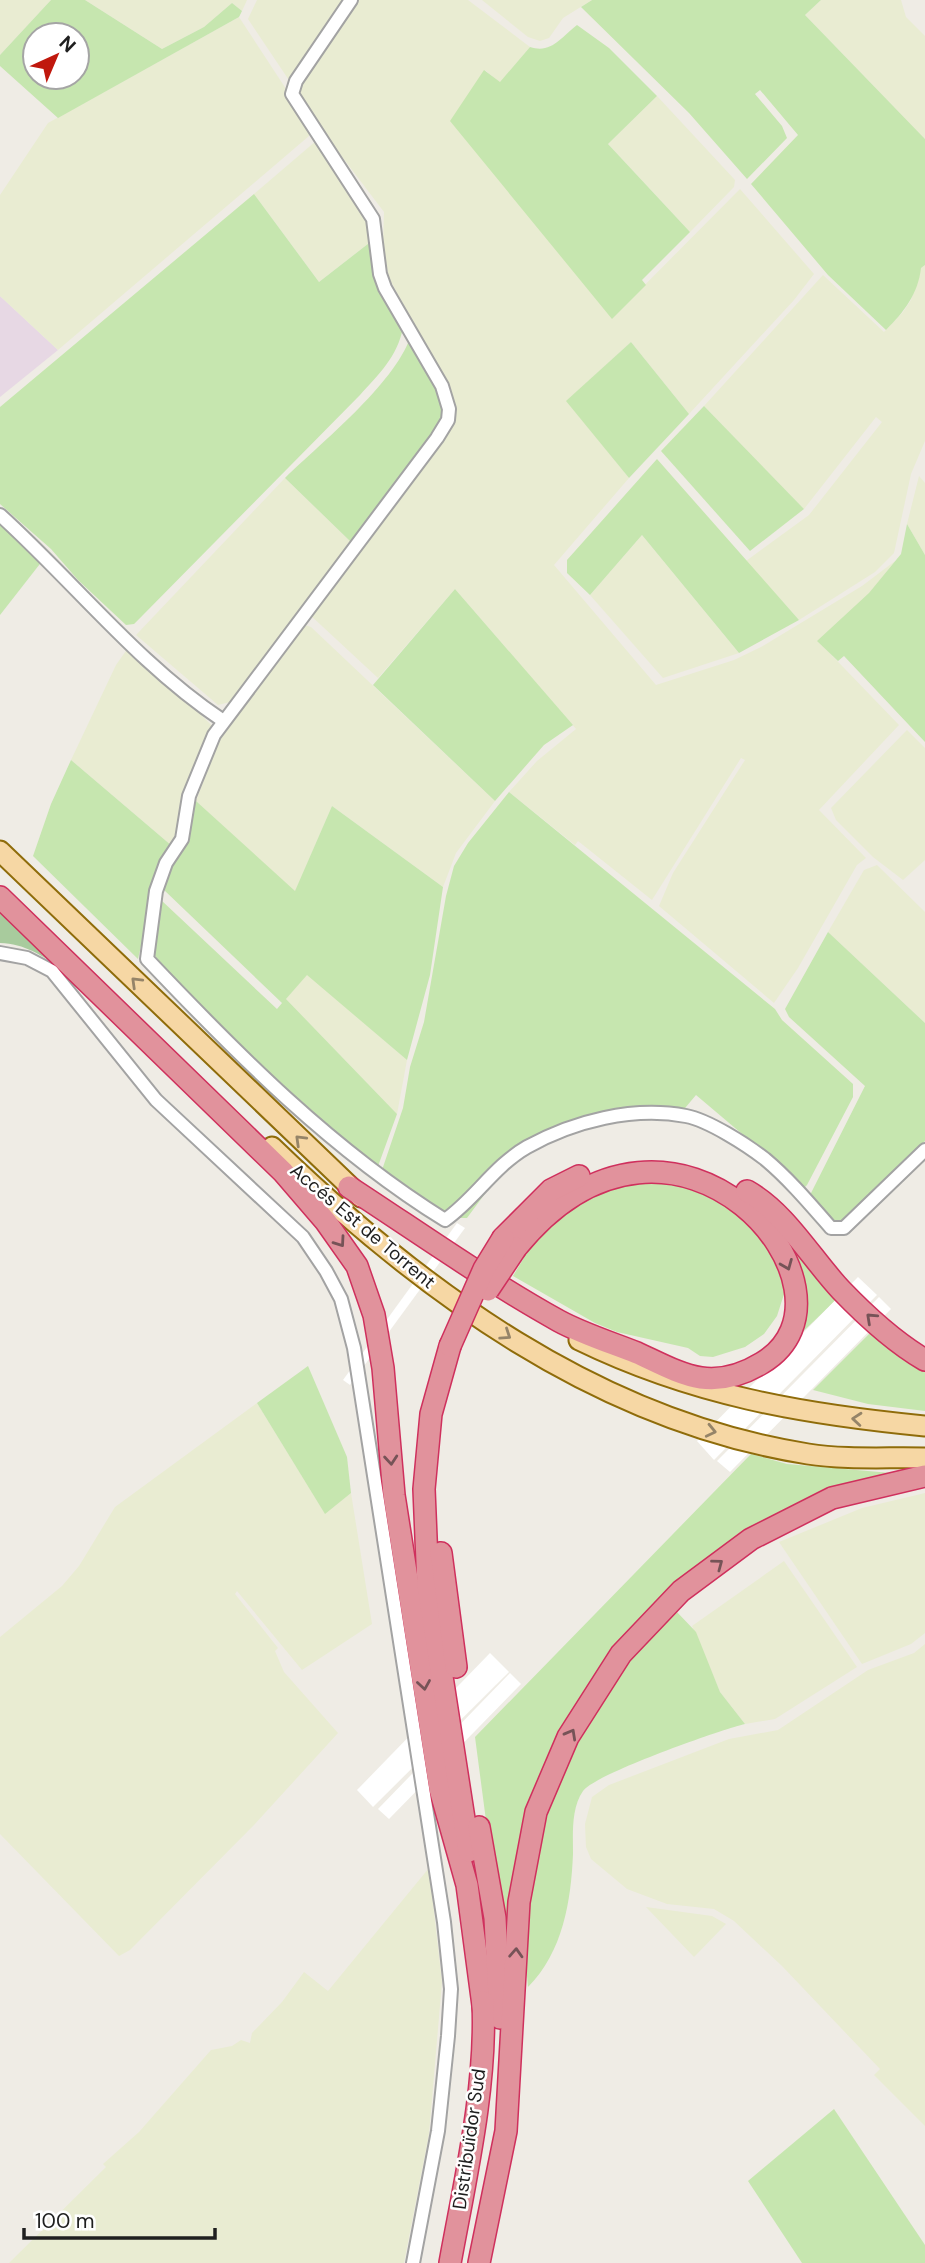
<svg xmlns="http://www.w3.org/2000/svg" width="925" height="2263" font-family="'DM Sans',sans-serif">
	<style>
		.industrial { fill: #e7d8e4 }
		.farmland { fill: #e9ecd2 }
		.grass { fill: #c6e6af; fill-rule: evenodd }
		.forest { fill: #a8cb9d }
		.pier { fill: #fff }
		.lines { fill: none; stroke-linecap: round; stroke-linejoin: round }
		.street-casing { stroke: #a3a3a3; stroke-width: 16 }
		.primary-casing { stroke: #8f6c0a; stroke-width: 23 }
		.highway-casing { stroke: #cf305d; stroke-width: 24 }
		.street { stroke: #fff; stroke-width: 12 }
		.primary { stroke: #f6d7a4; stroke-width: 19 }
		.highway { stroke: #e1929c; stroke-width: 21 }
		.highway-bridge-casing { stroke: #cf305d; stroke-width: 24; stroke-linecap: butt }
		.highway-bridge { stroke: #e1929c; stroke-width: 21 }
		.oneway { stroke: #958468 }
		.oneway2 { stroke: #765357 }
		.labels { text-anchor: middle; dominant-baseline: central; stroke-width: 5; stroke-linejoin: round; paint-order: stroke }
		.street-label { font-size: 19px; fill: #1f1f1f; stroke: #fff }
	</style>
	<rect width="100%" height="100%" fill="#efece5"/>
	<!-- industrial -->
	<path class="industrial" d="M0,296l58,54 -58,47z"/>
	<!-- farmland -->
	<g class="farmland">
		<path d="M0,0h51l-51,55z"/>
		<path d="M85,0h162l-5,11 -10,-8 -28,24 -42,22z"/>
		<path d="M257,0h211l62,47 -30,36 -15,-13 127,248 128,-129 74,85 -20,26 -105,114 -58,-72 -64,59 62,77 -75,87 102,120 78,-25 27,-13 101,-61 33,-25 -26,33 -51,47 81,84 -80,85 47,48 -9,7 -59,103 -24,35 -115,-97 14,-33 72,-113 -4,-2 -89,142 -74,-59 -3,4 -66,-53 28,-31 39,-32 -121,-140 -77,89 -69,-64 107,-139 27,-98 -54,-99 -6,-33 1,-33 -57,-75 -79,-118z"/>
		<path d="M482,0h110l-29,18 -14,20 -9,3 -12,-4z"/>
		<path d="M821,0h80l5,17 19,19v103l-120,-124z"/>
		<path d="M239,17l70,107v12l-251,214 -58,-54v-101l48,-72z"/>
		<path d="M657,96l78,84 -1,7 -44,45 -82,-88z"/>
		<path d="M316,141l52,76 5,23 -54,42 -65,-88z"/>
		<path d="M925,265v176l-14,33 -17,79 -19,19 -76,48 -53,-59 63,-46 73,-93 -6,-5 -72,92 -100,-103 119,-131 61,57 19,-20 8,-12 10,-32z"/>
		<path d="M919,476l6,7v72l-18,-31z"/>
		<path d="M285,478l67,65 -122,159 -12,3 -82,-70z"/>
		<path d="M642,535l97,118 -76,25 -73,-83z"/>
		<path d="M302,624l9,3 184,174 -39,52 -13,34 -111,-81 -37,86 -99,-91 24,-64z"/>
		<path d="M128,648l51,44 35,36 -16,29 -26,89 -101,-86 45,-95z"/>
		<path d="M907,730l18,18v112l-22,20 -30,-23 -37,-37 -5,-12z"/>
		<path d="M877,865l48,47v111l-97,-91 36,-62z"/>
		<path d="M307,974l100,86 -10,54 -111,-115z"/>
		<path d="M257,1403l68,110 26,-20 21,131 -70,46 -65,-79 -2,3 43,54 -3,3 9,21 54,61 -84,92 -124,125 -11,6 -119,-122v-197l62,-51 17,-20 36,-59z"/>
		<path d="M925,1493v140l-14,11 -49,20 -83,-122 83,-34z"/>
		<path d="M784,1561l73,106 -82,52 -30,5 -25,-32 -28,-66z"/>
		<path d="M925,1644v482l-51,-51 6,-6 -98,-103 -48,-45 -20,-12 -47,-5 -40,-15 -36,-30 -5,-12 -1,-23 7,-27 17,-12 120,-46 49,-9 90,-60 46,-17z"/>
		<path d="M429,1868l13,114 -13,152 -25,129h-395l97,-96 -3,-3 36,-32 72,-82 21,-4 9,-6 9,3 2,-10 30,-31 22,-30 24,19z"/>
		<path d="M646,1907l66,9 14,8 -32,33z"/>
	</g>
	<!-- grass -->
	<g class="grass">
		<path d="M51,0h34l77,49 42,-22 28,-24 10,8 -3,6 -181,101 -58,-52v-11zM77,35v42h-42v-42z"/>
		<path d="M592,0h229l-16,15 120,124v126l-4,3c-3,26 -17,44 -35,62l-58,-55 -77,-91 47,-49 -38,-45 -5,4 27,32 5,12 -40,41 -58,-66 -108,-106z"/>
		<path d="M577,25l32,23 48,48 -49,48 82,88 -48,48 4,5 -34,34 -162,-198 34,-51 16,12 30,-35c22,7 31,-10 47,-22z"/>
		<path d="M254,194l65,88 54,-42 30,88c-6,29 -24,46 -43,67l-217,220 -9,9 -8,1 -48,-45 -27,-31 -51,-45v-97z"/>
		<path d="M410,338c16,27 39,58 29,89l-87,116 -67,-65c37,-36 108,-93 125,-140z"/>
		<path d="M631,342l58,72 -60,64 -63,-77z"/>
		<path d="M704,406l100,103 -54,42 -89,-100z"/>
		<path d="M657,459l142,161 -60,33 -97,-118 -52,60 -23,-22v-13z"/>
		<path d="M0,522l43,38 -43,55z"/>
		<path d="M907,524l18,31v187l-81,-86 -6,5 -21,-20 52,-48 32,-39z"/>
		<path d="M455,589l118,136 -29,20 -49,56 -122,-116z"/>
		<path d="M71,760l101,86 -22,61 -12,52 -105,-103 18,-52z"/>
		<path d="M509,792l266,217 7,11 71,64v13l-46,88 -2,2 -109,-92 -21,25c-59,-5 -120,9 -167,48 -16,14 -28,33 -41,50h-19l-67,-45 22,-65 7,-41 14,-45 22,-126 8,-30 14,-23z"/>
		<path d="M196,801l99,90 37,-85 111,81 -13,88 -23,85 -100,-85 -21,24 111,115 -20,55c-78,-67 -164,-133 -224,-216l8,-53 116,109 5,-6 -118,-113z"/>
		<path d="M828,932l97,91v118l-90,94 -27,-36 57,-113 -76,-69 -4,-8z"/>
		<path d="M671,1181l62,24 36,40 16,46 -8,25 -13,18 -19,13 -32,10 -13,-1 -12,-8 -71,-16 -22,-9 -82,-47 21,-35 31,-33 49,-25z"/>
		<path d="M790,1243l47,56 -48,46 12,-68z"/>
		<path d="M871,1332l30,26 24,14v39l-57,-7 -55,-14z"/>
		<path d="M308,1366l39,91 4,36 -26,21 -68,-111z"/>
		<path d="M751,1454l36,10 104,9 -47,15 -202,132 -116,200 -24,122 -27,-205z"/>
		<path d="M676,1611l20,21 24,60 25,32c-25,6 -150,50 -162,67 -12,17 -10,43 -10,63 -2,47 -10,98 -45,133l-5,-55 20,-110 28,-74 56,-86z"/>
		<path d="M834,2109l91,136v18h-123l-54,-82z"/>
	</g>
	<!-- forest -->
	<path class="forest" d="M0,909l61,59c-20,-13 -36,-24 -61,-25z"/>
	<!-- pier -->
	<g class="pier">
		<path d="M457,1223l8,5 -115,157 -7,-5z"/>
		<path d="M858,1277l19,18 -163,165 -17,-19z"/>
		<path d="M879,1297l12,12 -161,163 -13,-11z"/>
		<path d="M490,1653l19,19 -136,135 -16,-17z"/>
		<path d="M510,1673l11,11 -132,135 -11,-10z"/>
	</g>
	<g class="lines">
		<!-- street casing -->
		<g class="street-casing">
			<g id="street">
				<path d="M351,0l-55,81 -4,13 81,125 7,55 5,14 57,98 7,23 -1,11 -11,18 -223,297 -25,61 -7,43 -16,24 -10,28 -9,68c91,96 185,191 298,261 30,-21 49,-54 82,-73 47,-26 106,-41 159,-31 22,4 61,29 79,43 24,20 45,45 66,69h13l81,-78"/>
				<path d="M0,515c74,67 139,150 222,205"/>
				<path d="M0,953l27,5 25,13 104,129 147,137 23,34 15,28 13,49 90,574 7,67 -3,47 -10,95 -25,132"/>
			</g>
		</g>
		<!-- primary casing -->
		<g class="primary-casing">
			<g id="primary">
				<path d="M0,851l361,346"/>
				<path d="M272,1147c149,144 326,274 536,307 38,6 79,3 117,4"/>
				<path d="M579,1340c113,55 222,74 346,86"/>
			</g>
		</g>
		<!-- highway casing -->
		<g class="highway-casing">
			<g id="highway">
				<path d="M0,897l283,275 43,50 31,44 17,49 9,53 11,127 46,294 27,96 17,128"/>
				<path d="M349,1187c69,45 138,94 210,134 24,13 53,22 78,32 20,9 43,22 64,25 22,3 43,-4 61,-15 116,-69 -86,-313 -246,-115"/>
				<path d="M747,1191c39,22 64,67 94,99 25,26 53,52 84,70"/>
				<path d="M503,1238l48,-48 28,-14"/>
				<path d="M450,1346l-19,68 -7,75 4,97 41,265"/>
				<path d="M441,1553l15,114"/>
				<path d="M479,1827l16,91 5,100"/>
				<path d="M450,2263c15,-83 37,-177 33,-261"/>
				<path d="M479,2263l27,-132 13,-229 17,-90 32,-75 53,-83 60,-63 70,-52 81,-41 93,-22"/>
			</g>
		</g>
		<!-- street -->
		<use href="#street" class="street"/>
		<!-- primary -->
		<use href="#primary" class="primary"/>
		<!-- highway -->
		<use href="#highway" class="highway"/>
		<!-- highway-bridge casing -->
		<g class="highway-bridge-casing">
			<g id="highway-bridge">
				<path d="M488,1290l28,-42"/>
				<path d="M450,1346l34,-77 19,-31"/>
			</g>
		</g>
		<!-- highway-bridge -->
		<use href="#highway-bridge" class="highway-bridge"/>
	</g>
	<!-- one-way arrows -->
	<defs><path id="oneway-chevron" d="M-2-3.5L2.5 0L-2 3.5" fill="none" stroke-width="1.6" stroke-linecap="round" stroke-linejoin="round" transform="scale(1.75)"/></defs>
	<g class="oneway">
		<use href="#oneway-chevron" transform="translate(136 982) rotate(-136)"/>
		<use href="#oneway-chevron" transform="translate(300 1140) rotate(-136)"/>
		<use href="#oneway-chevron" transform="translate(506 1335) rotate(34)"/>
		<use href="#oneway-chevron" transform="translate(857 1419) rotate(-175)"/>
		<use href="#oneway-chevron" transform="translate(711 1431) rotate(13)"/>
	</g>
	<g class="oneway2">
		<use href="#oneway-chevron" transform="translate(340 1242) rotate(55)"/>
		<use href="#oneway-chevron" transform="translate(787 1265) rotate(68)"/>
		<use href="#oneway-chevron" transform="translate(871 1318) rotate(-137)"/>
		<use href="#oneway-chevron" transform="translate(391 1460) rotate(85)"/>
		<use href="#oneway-chevron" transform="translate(718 1564) rotate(-37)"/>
		<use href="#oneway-chevron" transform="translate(424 1685) rotate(81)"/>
		<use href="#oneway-chevron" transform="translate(571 1734) rotate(-61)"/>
		<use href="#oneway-chevron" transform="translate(516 1953) rotate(-87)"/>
	</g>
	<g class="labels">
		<!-- street labels -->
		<g class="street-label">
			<text transform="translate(363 1226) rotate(40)">Accés Est de Torrent</text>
			<text transform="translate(469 2139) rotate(-82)">Distribuïdor Sud</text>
		</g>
	</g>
	<!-- north arrow -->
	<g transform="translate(56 56) rotate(44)"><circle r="33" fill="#ffffff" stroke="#a5a5a5" stroke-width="2"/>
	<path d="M0-5L12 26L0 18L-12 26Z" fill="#c0180d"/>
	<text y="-10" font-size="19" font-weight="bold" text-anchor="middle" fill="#1f1f1f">N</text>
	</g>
	<!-- scale -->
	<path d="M24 2228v10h191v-10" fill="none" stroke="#1f1f1f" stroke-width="3.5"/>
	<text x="35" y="2228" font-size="21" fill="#1f1f1f" stroke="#ffffff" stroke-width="5" paint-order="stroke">100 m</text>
</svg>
